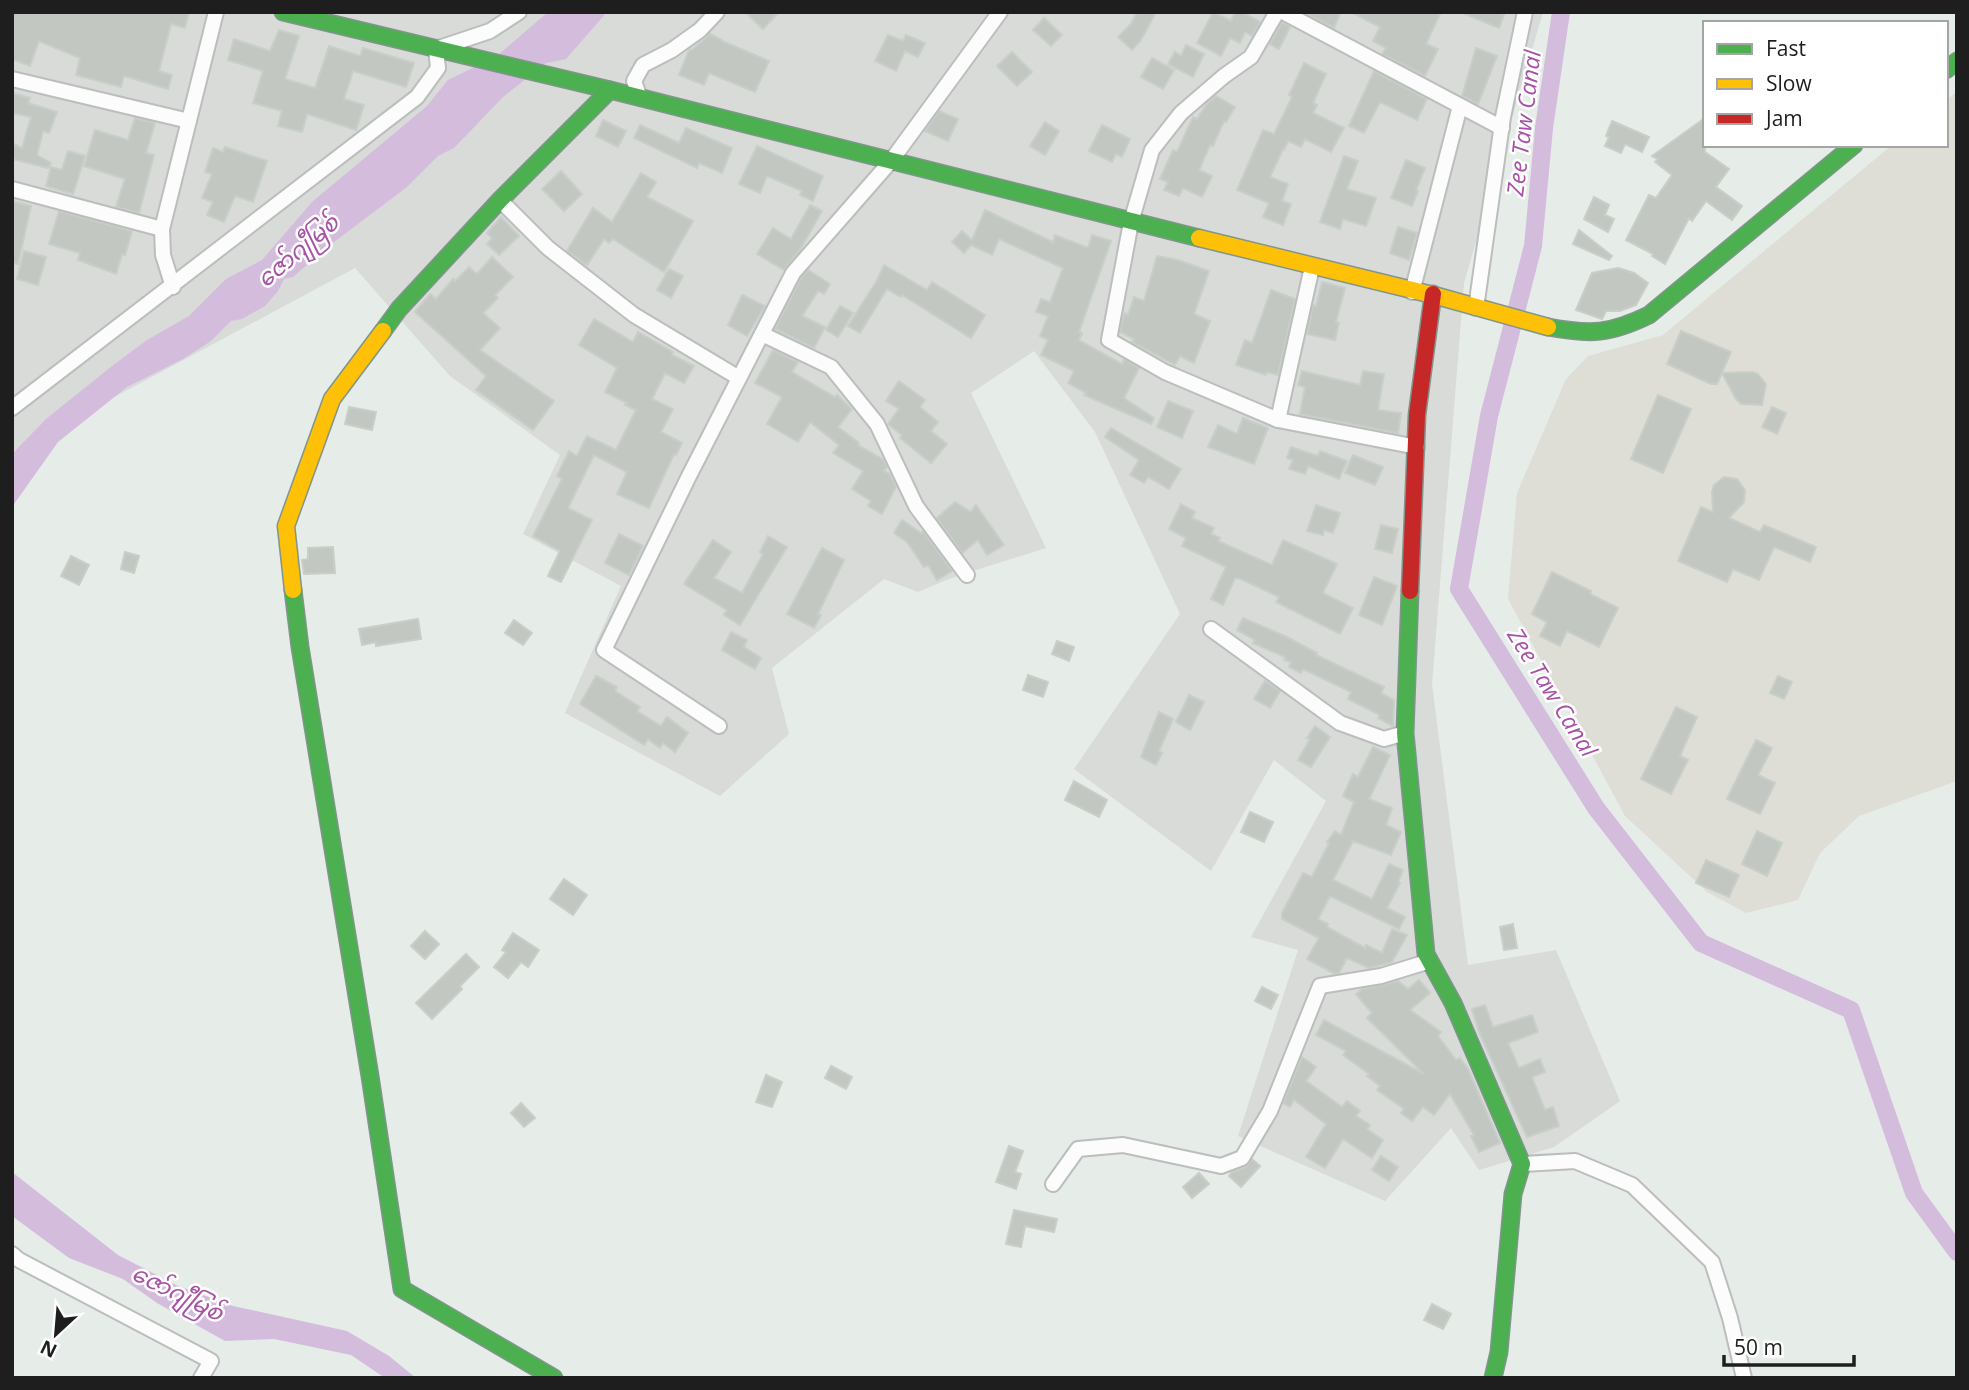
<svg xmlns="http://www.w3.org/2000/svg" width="1969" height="1390" font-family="'Open Sans','Noto Sans Myanmar',sans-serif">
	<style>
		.residential { fill: #d8dbd8 }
		.industrial { fill: #dfded6 }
		.water { fill: #d4bcdd }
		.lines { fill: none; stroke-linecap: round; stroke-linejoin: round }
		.canal { stroke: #d4bcdd; stroke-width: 18 }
		.building { fill: #c2c7c2; stroke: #c8cfc8; stroke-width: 2 }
		.street-casing { stroke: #bbbebc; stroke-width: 18 }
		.fast-casing { stroke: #80958c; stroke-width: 19 }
		.slow-casing { stroke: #80958c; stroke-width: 19 }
		.jam-casing { stroke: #80958c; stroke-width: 19 }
		.street { stroke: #fbfcfb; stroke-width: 14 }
		.fast { stroke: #4caf50; stroke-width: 16 }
		.slow { stroke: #ffc107; stroke-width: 16 }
		.jam { stroke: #c62828; stroke-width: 16 }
		.labels { text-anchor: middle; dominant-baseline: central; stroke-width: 5; stroke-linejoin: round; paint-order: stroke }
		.water-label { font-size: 23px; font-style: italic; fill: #a751a5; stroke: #fff }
	</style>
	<rect width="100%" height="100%" fill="#e6ece7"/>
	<!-- residential -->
	<path class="residential" d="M12,12h1531l-79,271 -32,401 36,281 88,-15 64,151 -66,46 -75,23 -28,-42 -66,73 -147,-65 60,-186 -47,-13 75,-136 -52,-41 -63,111 -137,-102 106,-155 -85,-182 -61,-81 -63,42 75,155 -95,30 -33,14 -34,-13 -112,89 17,66 -69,62 -155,-83 56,-127 -98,-52 37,-79 -110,-79 -95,-108 -343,184z"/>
	<!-- industrial -->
	<path class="industrial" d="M1957,92v689l-98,35 -39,37 -22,47 -52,13 -39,-21 -82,-76 -117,-217 9,-106 49,-114 22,-23 75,-21 229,-190h54v-45z"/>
	<!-- water -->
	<g class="water">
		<path d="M548,12h59l-41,47 -20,4 -43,34 -49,51 -16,8 -31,31 -81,61 -33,29 -9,2 -6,12 -13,15 -23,13 -11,2 -20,20 -28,18 -56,28 -69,55 -46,65v-53l34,-35 66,-53 35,-26 42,-24 37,-37 36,-19 50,-58 115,-96 21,-26 49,-24z"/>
		<path d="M12,1172l106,83 58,30 57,21 114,25 42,25 27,22h-31l-34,-23 -77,-16 -49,2 -68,-38 -34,-24 -54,-21 -57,-42z"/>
	</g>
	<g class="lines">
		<!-- canal -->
		<path class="canal" d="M1561,12l-17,116 -11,118 -44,170 -30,173 137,219 105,135 150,67 63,183 43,59"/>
	</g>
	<!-- building -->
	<g class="building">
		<path d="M12,12h177l-4,16 -14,-4 -12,47 13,4 -4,14 -44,-13 -3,11 -45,-12 4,-17 -41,-17 -9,25 -18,-7z"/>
		<path d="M745,12h34l-16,17z"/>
		<path d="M1137,12h19l-15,28 -9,10 -14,-13 13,-13z"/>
		<path d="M1213,12l18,9 4,-9h7l18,10 -8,14 -7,-4 -5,11 -10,-5 -9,18 -24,-13z"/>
		<path d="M1304,12h37l-7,16z"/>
		<path d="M1351,12h90l-15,32 12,5 -13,27 -43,-22 4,-6 -13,-7 7,-14z"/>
		<path d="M1460,12h45l-6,16z"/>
		<path d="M1044,18l18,17 -11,11 -18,-16z"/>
		<path d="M1282,22l8,5 -11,22 -9,-5z"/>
		<path d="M279,30l20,6 -14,43 30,9 14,-42 31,10 3,-8 51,15 -8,24 -53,-16 -9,28 20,6 -8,25 -49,-16 -5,18 -24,-6 4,-15 -29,-8 10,-32 -35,-11 6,-21 36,12z"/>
		<path d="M710,34l12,6v1l47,20 -14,31 -46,-19 -5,12 -25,-10 10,-25 4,-1z"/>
		<path d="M888,35l15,6 3,-6 19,8 -7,14 -13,-6 -9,20 -21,-10z"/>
		<path d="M1186,45l18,9 -11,23 -25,-13 7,-12 6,4z"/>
		<path d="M1476,48l21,8 -19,48 -16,-8z"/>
		<path d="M1012,52l20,20 -15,14 -20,-20z"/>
		<path d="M1152,58l22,12 -11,19 -22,-12z"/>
		<path d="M1304,63l22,11 -13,29 4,2 -4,8 31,15 -13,24 -26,-13 -4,8 -13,-6 -4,9 -1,-1 -13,28 18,7 -6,17 9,3 -8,21 -20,-8 6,-14 -32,-13 26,-60 11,4 18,-37 -3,-2z"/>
		<path d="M1374,71l53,28 -10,21 -37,-18 -16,31 -15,-7z"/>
		<path d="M12,93l18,5 -2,5 29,9 -8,21 -6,-2 -6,24 14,8 -3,5 -36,-9v-16l10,5 9,-31 -19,-4z"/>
		<path d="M1216,96l19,11 -9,15 -2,-1 -11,25 -3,-1 -11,25 13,6 -10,21 -19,-9 -4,8 -15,-6 4,-8 -8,-3 13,-29 4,2 16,-35 4,2 9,-14z"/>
		<path d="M939,111l19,8 -10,22 -23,-10z"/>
		<path d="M135,118l20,5 -9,30 8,2 -15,58 -23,-6 9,-28 -41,-13 11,-36 33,10z"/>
		<path d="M1705,118v34l24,17 -13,18 26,19 -10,14 -26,-19 -14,20 -3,-3 -24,46 -13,-8 1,-2 -27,-14 23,-45 7,3 16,-23 -17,-13 3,-3 -6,-3z"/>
		<path d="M603,120l23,11 -8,16 -22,-11z"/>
		<path d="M1612,121l37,16 -7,15 -17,-8 -4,9 -16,-7 4,-9 -3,-1z"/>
		<path d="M1045,122l14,9 -14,24 -15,-9z"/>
		<path d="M640,125l39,18 7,-15 46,20 -10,25 -23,-10 -2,5 -63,-30z"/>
		<path d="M1102,125l28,14 -8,18 -6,-3 -4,8 -23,-11z"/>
		<path d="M757,146l66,30 -10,25 -13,-6 2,-4 -35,-15 -7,17 -21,-9z"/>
		<path d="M225,147l42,14 -14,41 -18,-6 -11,26 -17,-7 6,-13 -11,-4 10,-24 -7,-2 8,-24 10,4z"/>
		<path d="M68,151l17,5 -12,38 -27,-8 5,-19 11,3z"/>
		<path d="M1344,156l14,5 -11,28 29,9 -10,28 -23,-7 -3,10 -20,-7z"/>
		<path d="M1406,160l19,8 -9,22 2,1 -6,15 -21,-8z"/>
		<path d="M561,171l21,23 -18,17 -22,-22z"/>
		<path d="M641,173l15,9 -9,15 46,24 -29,51 -51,-33 -4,4 -5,-4 -17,26 -20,-14 26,-43 19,14z"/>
		<path d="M1594,197l15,8 -4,10 9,4 -6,13 -24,-13z"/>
		<path d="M12,201l19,5 -13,58 -6,-1z"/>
		<path d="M810,205l12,6 -22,39 -16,20 -27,-16 16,-26 18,11z"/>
		<path d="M985,210l68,32 2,-7 33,13 4,-13 19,6 -32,91 3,1 -3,7 43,24 2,-5 15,9 -15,30 30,20 -3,6 -67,-29 2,-2 -18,-10 6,-12 -33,-16 7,-15 -8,-4 8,-20 -12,-4 5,-13 9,3 13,-34 -64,-29 -7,16 -21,-10 -7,8 -12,-11 10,-11 10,9z"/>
		<path d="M59,211l73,20 -7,24 -3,-1 -6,20 -38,-14 2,-7 -31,-9z"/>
		<path d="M501,217l18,19 -20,19 -12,-11 5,-6 -5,-5z"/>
		<path d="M1398,227l19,6 -8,27 -19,-7z"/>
		<path d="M1579,230l33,26 -3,4 -36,-16z"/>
		<path d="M24,251l22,6 -8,28 -21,-6z"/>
		<path d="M1157,256l21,4 31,11 -15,43 16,7 -16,42 -14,-7 -5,9 -43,-23 2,-3 -14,-7 3,-14 2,-5 3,2 6,-18 10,4z"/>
		<path d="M492,257l21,20 -18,18 3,3 -15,15 17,15 -20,22 74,51 -21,29 -57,-40 10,-14 -71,-64 15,-18 6,5 17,-20 2,2 14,-14 8,7z"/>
		<path d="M884,265l43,25 5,-8 53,33 -14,23 -69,-43 -1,2 -14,-8 -27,44 -12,-7 28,-44z"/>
		<path d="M1618,268l16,5 14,10 -12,22 -16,6h-14l-4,8 -26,-9 16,-37z"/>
		<path d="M669,269l14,7 -12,22 -14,-8z"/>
		<path d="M808,270l22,14 -6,10 -6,-3 -16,25 23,11 -11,21 -39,-19 26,-51z"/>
		<path d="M1322,282l23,6 -9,34 3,1 -4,17 -28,-6 6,-29 3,1z"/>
		<path d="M1271,290l24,9 -17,76 -11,-3 -1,3 -30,-10 9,-25 7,3z"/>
		<path d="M742,295l23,11 -18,30 -19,-11z"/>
		<path d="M840,306l13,7 -15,24 -12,-7z"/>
		<path d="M594,319l39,23 5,-10 35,20 -1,3 22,11 -10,17 -19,-10 -13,26 21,10 -12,23 21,11 -6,12 -2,-1 -25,54 -32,-14 10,-22 -33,-17 -26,53 24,12 -31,62 -13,-6 12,-25 -27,-15 29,-57 -5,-3 12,-25 8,5 10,-20 29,14 20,-40 -11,-5 2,-2 -22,-11 12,-24 -38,-23z"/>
		<path d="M1681,331l50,21 -14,32h-6l-44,-20z"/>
		<path d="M773,350l25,12 -6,10 43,25 2,-2 15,14 -14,18 21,16 -1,2 26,15 3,7 -3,4 6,3 6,13 -14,27 -14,-8 3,-5 -19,-12 11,-18 -30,-18 6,-8 -29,-23 -12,20 -31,-18 15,-27 -27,-14z"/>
		<path d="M1302,371l58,14 3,-14 21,3 -6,36 23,3 -3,20 -98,-19 5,-27 -7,-2z"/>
		<path d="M1752,372l6,2 8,10 -4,21 -21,-1 -5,-5 -14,-26z"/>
		<path d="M899,381l26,19 -5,7 18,15 -7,9 16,13 -16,19 -31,-25 2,-3 -14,-11 11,-15 -13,-8z"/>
		<path d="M1658,395l33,14 -28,64 -32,-14z"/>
		<path d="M1168,401l25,10 -11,27 -25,-11z"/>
		<path d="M349,407l27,5 -4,18 -27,-6z"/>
		<path d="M1772,407l14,6 -9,21 -15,-7z"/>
		<path d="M1243,418l25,10 -14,36 -46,-17 10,-22 19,9z"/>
		<path d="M1111,428l70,41 -12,20 -21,-12 -4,6 -14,-8 9,-15 -34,-23z"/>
		<path d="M1291,447l27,9 2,-5 27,10 -8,18 -31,-13 -3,8 -16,-5 4,-9 -6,-2z"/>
		<path d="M1353,455l30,12 -8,18 -30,-12z"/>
		<path d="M1724,477l13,2 8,11 -1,12 -15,16 31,14 4,-7 52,22 -6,15 -36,-15 -15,33 -26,-11 -6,13 -49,-21 23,-54 12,5 -1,-20 2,-7z"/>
		<path d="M955,502l16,10 5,-7 28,40 -17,10 -9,-15 -16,13 -25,-35z"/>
		<path d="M1181,504l14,8 -3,6 22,10 -3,6 9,4 -2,3 54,24 11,-25 54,24 -14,29 30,15 -13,26 -64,-32 3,-5 -38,-18 -6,-1 -12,27 -12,-6 15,-32 -44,-21 4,-8 -17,-9z"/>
		<path d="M1316,505l24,8 -7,20 -9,-3 -1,5 -16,-4z"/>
		<path d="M902,520l19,13 2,-2 29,40 -15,9 -9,-15 -4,2 -17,-25 -13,-9z"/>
		<path d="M1381,525l17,4 -6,24 -17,-4z"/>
		<path d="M619,534l24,12 -14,29 -24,-12z"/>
		<path d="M768,536l19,11 -47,78 -16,-10 3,-5 -43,-26 29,-44 18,12 -17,26 28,15 21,-39 -3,-2z"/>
		<path d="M333,547l2,26 -31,1 -2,-14 6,-1v-11z"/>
		<path d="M822,548l22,12 -26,54 3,1 -7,13 -27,-14z"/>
		<path d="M125,552l14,4 -5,17 -13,-4z"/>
		<path d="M71,556l18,9 -10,20 -18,-9z"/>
		<path d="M1552,572l39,19 -1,3 28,14 -19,39 -32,-16 -7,15 -20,-10 7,-14 -15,-8z"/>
		<path d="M1374,577l23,9 -15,39 -23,-10z"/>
		<path d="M1243,618l42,18 32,17 -1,2 68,32 -3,6 13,7 -1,26 -15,-8 2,-3 -32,-16 3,-7 -48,-23 -2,4 -12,-6 2,-5 -7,-2 1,-3 -32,-14 2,-3 -18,-10z"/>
		<path d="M418,619l3,20 -45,7v-4l-14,3 -3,-16z"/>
		<path d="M514,620l18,13 -9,12 -18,-12z"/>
		<path d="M731,632l16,8 -3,7 17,11 -6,11 -33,-19z"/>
		<path d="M1057,641l17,6 -5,14 -17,-7z"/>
		<path d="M1028,675l20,7 -5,15 -20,-7z"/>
		<path d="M596,676l21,11 -2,4 25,16 -3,4 24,15 6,-9 21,16 -13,19 -12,-9 -3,5 -12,-9 -4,6 -64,-41z"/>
		<path d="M1778,676l14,6 -8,17 -14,-6z"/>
		<path d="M1265,681l15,10 -10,17 -16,-9z"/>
		<path d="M1189,695l15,7 -14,28 -14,-8z"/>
		<path d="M1676,707l21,10 -17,39 8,4 -17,34 -30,-15z"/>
		<path d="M1159,712l14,7 -14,32 3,2 -6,12 -15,-8z"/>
		<path d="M1315,726l15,11 -19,30 -13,-7 12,-21 -3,-1z"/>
		<path d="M1756,740l16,8 -14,27 17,8 -15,31 -33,-15z"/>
		<path d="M1373,747l17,8 -21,44 23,9 -6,17 15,7 -10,23 -38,-14 -20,39 39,19 17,-35 14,6 -5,12 2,1 -13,25 18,9 -6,12 -69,-33 -12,23 10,5 -1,3 38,21 1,-3 16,8 10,-24 15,6 -15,27 -23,6 -22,-10 -8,15 -4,1 -28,-15 12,-21 -37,-19v-6l21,-40 9,4 17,-34 -2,-1 8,-11 6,4 13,-33 -11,-6 10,-22 5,3z"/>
		<path d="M1074,781l33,19 -8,17 -34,-17z"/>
		<path d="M1250,812l23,10 -9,20 -23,-10z"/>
		<path d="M1757,831l25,12 -15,33 -25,-12z"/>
		<path d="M1706,860l33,15 -10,22 -33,-14z"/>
		<path d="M564,879l23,16 -14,20 -23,-16z"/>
		<path d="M1513,924l4,24 -13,2 -4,-23z"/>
		<path d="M425,931l14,13 -14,15 -14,-13z"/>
		<path d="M513,933l26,17 -11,17 -7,-5 -13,16 -14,-11 12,-15 -4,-2z"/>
		<path d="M466,954l13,13 -19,19 2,3 -30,30 -16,-16z"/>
		<path d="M1419,980l11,13 -20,17 31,22 -3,4 18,24 4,-2 8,11 32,74 -21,9 -8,-16 3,-1 -24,-41 -16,21 -11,-8 -11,14 -11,-8 3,-4 -27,-19 3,-4 -13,-10 2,-2 -26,-19 3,-4 -30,-16 8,-15 100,54 -57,-56 5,-5 -16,-19 6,-5 36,-8 10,8z"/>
		<path d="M1262,987l16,8 -7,14 -16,-8z"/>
		<path d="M1485,1005l8,22 39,-12 6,17 -30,11 11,25 21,-9 5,13 -13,5 13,33 8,-3 6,19 -32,11 -48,-105 -7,-23z"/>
		<path d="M1302,1057l14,10 -10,14 36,26 5,-6 13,10 -4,5 14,9 -3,4 16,11 -11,18 -29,-19 -18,29 -19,-11 20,-33 -32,-24 -4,7 -7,-4z"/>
		<path d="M831,1066l21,11 -6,12 -21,-11z"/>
		<path d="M766,1075l16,7 -10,25 -16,-5z"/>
		<path d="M521,1103l14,15 -11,9 -13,-14z"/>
		<path d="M1009,1146l14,5 -8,21 6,2 -5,15 -20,-7z"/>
		<path d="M1381,1156l17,11 -9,14 -17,-11z"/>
		<path d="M1252,1159l8,7 -19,21 -12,-11 3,-4 14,-5z"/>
		<path d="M1199,1173l10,11 -17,14 -9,-11z"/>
		<path d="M1014,1210l43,9 -3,13 -29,-6 -4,21 -15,-3z"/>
		<path d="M1432,1304l19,10 -8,15 -19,-9z"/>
	</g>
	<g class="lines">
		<!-- street casing -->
		<g class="street-casing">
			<g id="street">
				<path d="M1277,12l-26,45 -27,19 -43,37 -29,37 -21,72 -22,118 56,32 113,48 139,27"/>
				<path d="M1283,12l219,116"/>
				<path d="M12,79l177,42"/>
				<path d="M640,98l-6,-17 9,-16 29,-15 28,-20 17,-18"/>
				<path d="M12,189l150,40"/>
				<path d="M500,200l48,48 86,67 105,63"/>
				<path d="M173,287l-10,-32 -1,-26 54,-217"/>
				<path d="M1412,292l48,-186"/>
				<path d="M1476,308l27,-191 22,-105"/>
				<path d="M762,334l69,33 46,57 39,82 51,69"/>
				<path d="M12,408l405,-311 21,-29 -2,-19 54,-18 29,-19"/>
				<path d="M1278,420l34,-153"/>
				<path d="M1211,629l129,94 44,16 21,-6"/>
				<path d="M719,726l-115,-76 85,-174 104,-203 98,-112 109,-149"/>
				<path d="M1522,1164l53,-3 57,24 80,77 18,56 14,60"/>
				<path d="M1053,1184l25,-35 45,-4 98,21 21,-8 28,-47 50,-125 61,-10 49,-15"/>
				<path d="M12,1254l7,6 192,101 -10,17"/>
			</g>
		</g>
		<!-- fast casing -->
		<g class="fast-casing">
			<g id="fast">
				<path d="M283,12l327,78 589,148"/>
				<path d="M1946,70l11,-9"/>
				<path d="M1548,327c43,8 62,7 101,-12l205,-170"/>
				<path d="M383,331l16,-22 101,-109 110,-110"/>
				<path d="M293,590l7,57 70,429 32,213 152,89"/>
				<path d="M1410,591l-5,142 21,221 27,49 69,161 -9,30 -14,158 -6,26"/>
			</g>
		</g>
		<!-- slow casing -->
		<g class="slow-casing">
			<g id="slow">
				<path d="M1199,238l238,58 111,31"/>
				<path d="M293,590l-7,-64 46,-127 51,-68"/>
			</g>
		</g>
		<!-- jam casing -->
		<g class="jam-casing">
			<path id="jam" d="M1410,591l7,-176 16,-121"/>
		</g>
		<!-- street -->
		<use href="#street" class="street"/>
		<!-- fast -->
		<use href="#fast" class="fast"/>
		<!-- slow -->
		<use href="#slow" class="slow"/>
		<!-- jam -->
		<use href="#jam" class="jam"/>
	</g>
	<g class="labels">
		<!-- water labels -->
		<g class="water-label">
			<text transform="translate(1523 123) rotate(-83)">Zee Taw Canal</text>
			<text transform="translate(297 250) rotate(-40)">ဇော်ဂျီမြစ်</text>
			<text transform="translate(1553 692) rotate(58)">Zee Taw Canal</text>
			<text transform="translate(178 1292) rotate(26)">ဇော်ဂျီမြစ်</text>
		</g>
	</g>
	<!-- border -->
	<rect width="1969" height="1390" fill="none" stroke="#1e1e1e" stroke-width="28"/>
	<!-- legend -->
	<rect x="1703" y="21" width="245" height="126" fill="#ffffff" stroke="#a5a5a5" stroke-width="2"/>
	<rect x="1717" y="44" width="35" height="10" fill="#4caf50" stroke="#a5a5a5" stroke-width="2"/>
	<text x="1766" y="56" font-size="21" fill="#1e1e1e">Fast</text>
	<rect x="1717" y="79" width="35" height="10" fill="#ffc107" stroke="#a5a5a5" stroke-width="2"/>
	<text x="1766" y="91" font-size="21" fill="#1e1e1e">Slow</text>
	<rect x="1717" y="114" width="35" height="10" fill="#c62828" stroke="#a5a5a5" stroke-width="2"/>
	<text x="1766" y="126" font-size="21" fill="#1e1e1e">Jam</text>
	<!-- north arrow -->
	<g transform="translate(56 1334) rotate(206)" stroke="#ffffff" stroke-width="5" paint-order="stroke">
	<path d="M0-5L12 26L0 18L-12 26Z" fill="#1e1e1e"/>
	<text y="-10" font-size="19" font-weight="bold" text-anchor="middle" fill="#1e1e1e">N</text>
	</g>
	<!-- scale -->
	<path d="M1724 1355v10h130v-10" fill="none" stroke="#1e1e1e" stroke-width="3.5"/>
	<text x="1734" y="1355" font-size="21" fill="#1e1e1e" stroke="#ffffff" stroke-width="5" paint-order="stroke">50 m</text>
</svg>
